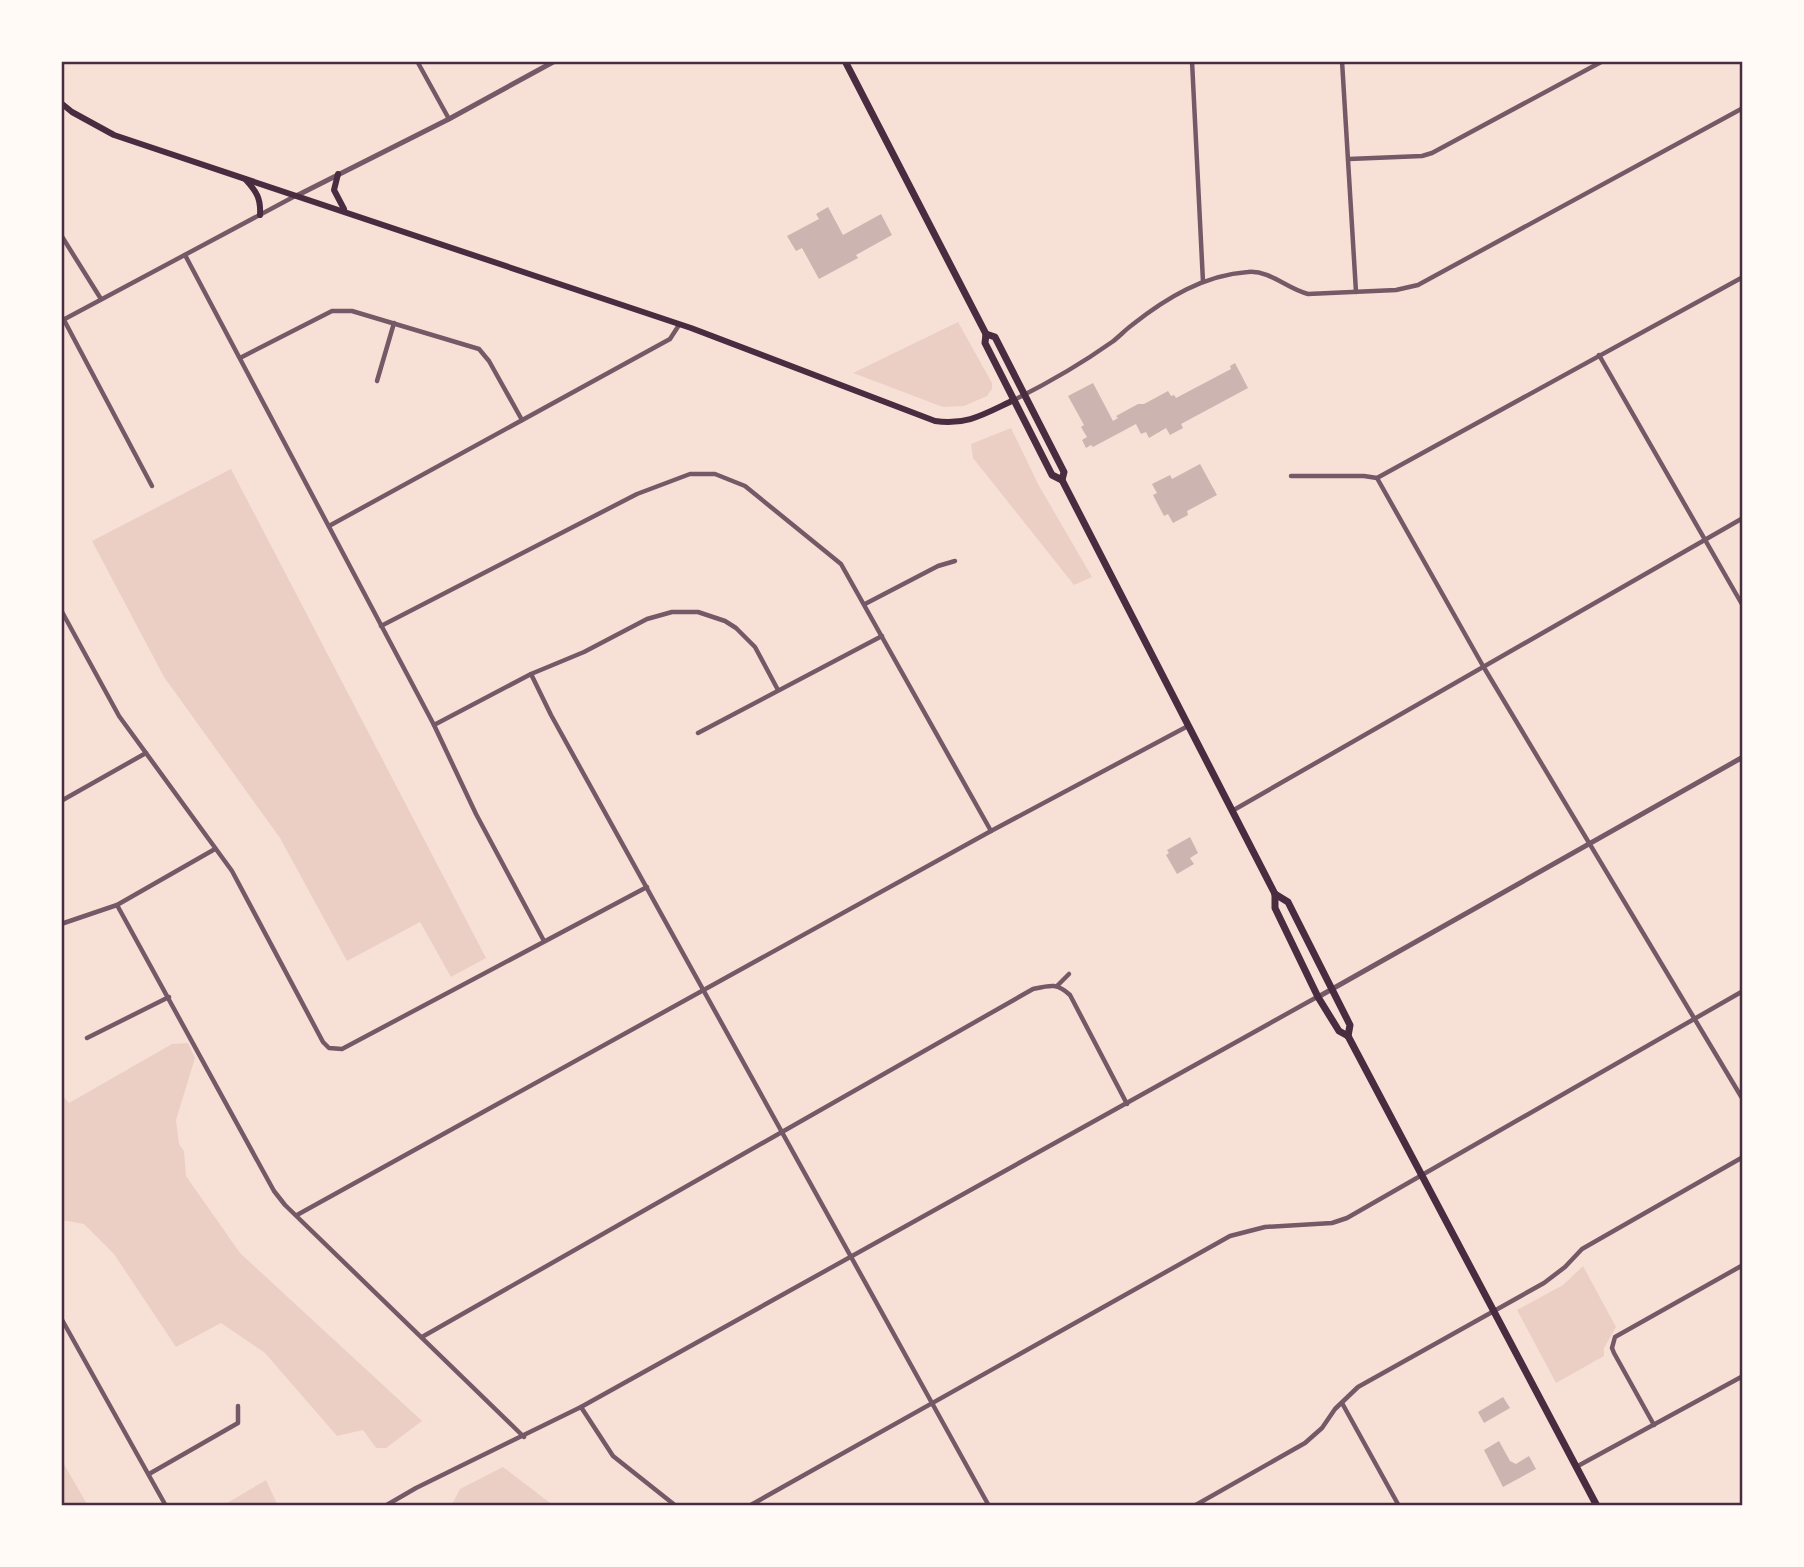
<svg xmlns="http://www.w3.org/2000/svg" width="1804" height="1567" font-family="Figtree,sans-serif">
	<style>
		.green { fill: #ebcfc5 }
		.building { fill: #ccb4b1 }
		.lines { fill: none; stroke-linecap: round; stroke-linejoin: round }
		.minor { stroke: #755966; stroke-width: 4.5 }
		.tertiary { stroke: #755966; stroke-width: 5 }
		.secondary { stroke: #4a2c40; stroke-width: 6 }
		.primary { stroke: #4a2c40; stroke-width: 7 }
		.neatline { fill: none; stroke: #4a2c40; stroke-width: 2.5 }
	</style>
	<rect width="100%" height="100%" fill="#f7e1d7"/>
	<!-- green -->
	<g class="green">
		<path d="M958,322l34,61v6l-5,7 -23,10 -21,1 -90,-34z"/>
		<path d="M1011,428l27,56 54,93 -18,8 -101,-127 -2,-14z"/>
		<path d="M231,469l255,489 -35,19 -31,-55 -73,39 -67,-123 -116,-161 -72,-136z"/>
		<path d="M188,1043l7,15 -19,62 3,24 5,7 2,25 54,77 182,168 -36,27h-10l-13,-18 -26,6 -72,-83 -44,-30 -45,24 -62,-93 -30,-30 -23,-4v-126l8,9 103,-59z"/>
		<path d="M1583,1266l33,61 -12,21v8l-48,27 -39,-73 46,-25z"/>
		<path d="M61,1459l27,47h-27z"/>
		<path d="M503,1467l51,39h-103l9,-17z"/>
		<path d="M266,1480l12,26h-56z"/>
	</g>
	<!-- building -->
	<g class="building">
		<path d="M828,207l15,28 38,-21 11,21 -36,20 2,3 -39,21 -17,-31 -6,3 -9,-15 32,-17 -3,-5z"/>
		<path d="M1235,363l13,25 -67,36 2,4 -13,7 -4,-7 -17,10 -3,-6 -5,2 -5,-10 -43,23 -2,-2 -5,3 -4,-8 5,-3 -6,-10 3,-2 -16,-29 25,-13 20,38 5,-3 -2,-2 22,-12h6l24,-13 3,5 3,-1 2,3 55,-29 -1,-3z"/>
		<path d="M1200,464l17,31 -30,16 1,4 -15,8 -5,-9 -4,2 -11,-21 4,-2 -5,-9 18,-9 2,4z"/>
		<path d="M1190,837l8,16 -8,5 4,6 -17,10 -11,-19 3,-2 -2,-3z"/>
		<path d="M1503,1397l7,11 -26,15 -6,-11z"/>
		<path d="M1499,1441l11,20 6,3 13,-8 7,13 -33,18 -19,-37z"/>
	</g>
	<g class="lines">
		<!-- minor -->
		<g class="minor">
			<path d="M417,61l32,58"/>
			<path d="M1192,61l11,221"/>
			<path d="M1342,61l14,231"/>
			<path d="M1349,159l73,-3 10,-3 171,-92"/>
			<path d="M61,235l40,64"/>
			<path d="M185,255l249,470 42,89 68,127"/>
			<path d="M64,320l88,166"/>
			<path d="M61,321l236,-126"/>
			<path d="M1599,355l144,251"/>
			<path d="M240,358l92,-47h20l127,38 10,12 33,59"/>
			<path d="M377,381l17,-58"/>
			<path d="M1014,400c34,-17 67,-36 98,-58 7,-5 13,-12 20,-17 34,-27 72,-50 116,-53 22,-2 39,17 60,22l88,-4 22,-5 325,-177"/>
			<path d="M1291,476h73l13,2 366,-201"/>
			<path d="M1377,478l106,188 259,432"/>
			<path d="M329,526l341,-187 9,-14"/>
			<path d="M865,604l73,-38 17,-5"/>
			<path d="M61,610l58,106 113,155 91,171 6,6 13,1 305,-162"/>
			<path d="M381,626l256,-132 53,-20h25l30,12 96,78 150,267"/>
			<path d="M531,674l20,41 438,791"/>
			<path d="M434,725l97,-51 53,-22 63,-33 25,-7h26l27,9 11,7 19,19 23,43"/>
			<path d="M698,733l184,-97"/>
			<path d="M61,801l85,-48"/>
			<path d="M1232,811l511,-293"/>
			<path d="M117,905l157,286 11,14 239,232"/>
			<path d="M61,924l56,-19 98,-56"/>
			<path d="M1057,986l12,-12"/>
			<path d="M87,1038l82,-41"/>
			<path d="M297,1215l694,-384 197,-105"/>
			<path d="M61,1318l105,188"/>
			<path d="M422,1337l611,-348c18,-4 24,-6 37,6l57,109"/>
			<path d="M1342,1403l57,103"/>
			<path d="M581,1407l32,49 63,50"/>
			<path d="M1654,1425l-40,-72 -2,-5 3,-11 128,-72"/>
			<path d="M1576,1467l167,-91"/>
			<path d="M149,1474l89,-51v-17"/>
			<path d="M385,1506l31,-18 165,-81 736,-410"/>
			<path d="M749,1506l481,-270 35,-9 67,-4 15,-5 396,-227"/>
			<path d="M1194,1506l111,-63 17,-15 13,-19 23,-22 186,-104 21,-16 17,-18 161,-92"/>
		</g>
		<!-- tertiary -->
		<g class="tertiary">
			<path d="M298,195l151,-76 106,-58"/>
			<path d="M1318,997l425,-240"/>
		</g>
		<!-- secondary -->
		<g class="secondary">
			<path d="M61,103l11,9 42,23 577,193 244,93c32,5 51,-8 79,-21"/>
			<path d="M338,174l-4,16 10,19"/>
			<path d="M246,180c11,12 15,19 14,35"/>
		</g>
		<!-- primary -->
		<g class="primary">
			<path d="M845,61l141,273 -1,9 67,132 10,5"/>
			<path d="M986,334l9,3 69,135 -2,8 213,414v14l43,89 21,34 9,5"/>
			<path d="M1275,894l13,8 62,123 -2,11 249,470"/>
		</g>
	</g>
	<!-- border -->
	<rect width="1804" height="1567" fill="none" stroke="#fffaf5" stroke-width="126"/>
	<rect x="63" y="63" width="1678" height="1441" class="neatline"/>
</svg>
